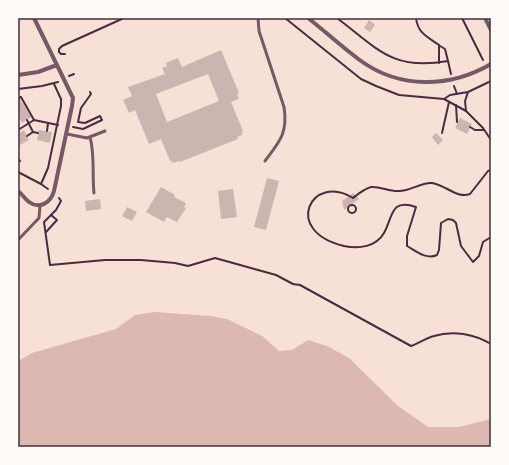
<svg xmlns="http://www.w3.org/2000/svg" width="509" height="465" font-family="Merriweather,serif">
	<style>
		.water { fill: #dcb8b0 }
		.building { fill: #ccb4b1; fill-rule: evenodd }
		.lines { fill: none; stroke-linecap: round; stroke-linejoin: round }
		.path { stroke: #4a2c40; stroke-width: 2 }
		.service { stroke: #755966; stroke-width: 3 }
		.minor { stroke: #755966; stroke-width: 4 }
		.neatline { fill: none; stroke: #4a2c40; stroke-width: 1.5 }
	</style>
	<rect width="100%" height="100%" fill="#f7e1d7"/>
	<!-- water -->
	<path class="water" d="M155,312l55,4 17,3 35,17 17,15 13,-1 16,-10 19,6 22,12 49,48 30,21h31l32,-8v28h-473v-86l14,-8 84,-24 19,-14z"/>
	<!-- building -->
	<g class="building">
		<path d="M369,20l6,5 -5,7 -6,-4z"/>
		<path d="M221,50l18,43 -2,1 2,5 -8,3 12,29 -1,1v3l-5,2 1,2 -58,23 -1,-1 -6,2 -1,-2h-2l-9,-22 -12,5 -14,-34 -6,3 -6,-13 9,-4 -4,-9 37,-13 -3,-6 5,-2 -1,-3 12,-5 4,9zM208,74l11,27 -52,21 -11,-28z"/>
		<path d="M20,99l11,18 -9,6 -4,-8v-15z"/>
		<path d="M460,118l12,6 -5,10 -12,-6z"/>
		<path d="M24,130l5,10 -11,6v-12z"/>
		<path d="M39,130l13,2 -2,11 -13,-3z"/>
		<path d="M436,133l7,7 -5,5 -6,-8z"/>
		<path d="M267,178l12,3 -13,49 -12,-3z"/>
		<path d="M161,187l14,8 -1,2 12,6 -2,4 2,1 -9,14 -10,-5 -3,5 -18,-10z"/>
		<path d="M233,189l4,28 -16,2 -3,-28z"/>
		<path d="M353,193l6,6 -15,11 -2,-9z"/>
		<path d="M100,199l1,10 -15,2 -1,-10z"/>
		<path d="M127,207l10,5 -5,9 -10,-5z"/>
	</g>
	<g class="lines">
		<!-- path -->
		<g class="path">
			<path d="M285,18l76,61 15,7 23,9 45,4 22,12 17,17 8,12"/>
			<path d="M337,18c41,31 55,53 111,43l3,13"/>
			<path d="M416,18c2,16 12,19 23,27v18"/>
			<path d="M462,18l21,42"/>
			<path d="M440,46l5,3 3,12"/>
			<path d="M65,54h-4l-2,-2v-3l3,-3 62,-28"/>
			<path d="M69,76l5,-2"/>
			<path d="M454,86l3,8"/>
			<path d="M18,89l24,-3 16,-4"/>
			<path d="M18,98l3,-1 13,23"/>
			<path d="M444,99l6,-4 18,-3 23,-11"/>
			<path d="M456,105l1,17"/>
			<path d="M466,111l-1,-10 3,-9"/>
			<path d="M27,120l6,12 -6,4"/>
			<path d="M73,127l10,2 19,-9 -2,-4 -15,7 -7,-1 3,-14 10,-14 -1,-2"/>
			<path d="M470,127l5,3h9"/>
			<path d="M18,130l16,-10 24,5"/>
			<path d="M47,131l1,-8"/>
			<path d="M33,132l5,1"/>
			<path d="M442,133l7,-31"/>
			<path d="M18,158l2,3 -2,1"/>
			<path d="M18,172l23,12 7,5"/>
			<path d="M41,184l7,-16 13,-62v-7l-7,-15"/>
			<path d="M59,198l2,3 -5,9 -12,12 6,43 55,-5h36l34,3 13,3 27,-8 61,17 17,9 7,1 111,61c8,-3 15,-8 23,-10 19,-6 40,-2 57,8"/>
			<path d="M353,198c-41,-26 -72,33 -9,48 15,3 32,1 40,-13 9,-16 6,-35 32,-26l-9,29v10c9,5 19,14 30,9l2,-5 2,-27 7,-4 5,1 3,3 5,23 12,16 6,-6 4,-14 8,-5"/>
			<path d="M353,198c5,-4 11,-9 18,-11 9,-1 19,5 28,4 12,0 22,-9 33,-8 14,2 25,16 38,11l18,-23 3,-1"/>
			<circle cx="352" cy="209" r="4"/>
			<path d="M46,232l11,-12 -6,-5"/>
		</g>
		<!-- service -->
		<g class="service">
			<path d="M258,18l1,13 25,76c4,26 -4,34 -19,54"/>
			<path d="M67,134l20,4 18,-7"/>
			<path d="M90,137c5,18 2,37 4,56"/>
			<path d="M18,240l21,-22 1,-12"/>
		</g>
		<!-- minor -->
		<g class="minor">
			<path d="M308,18c18,14 35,30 53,43 39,28 89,27 130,3"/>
			<path d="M485,18l6,12"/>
			<path d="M18,75l20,-3 19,-7"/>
			<path d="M18,191c4,3 7,8 11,11 11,8 22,0 25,-11l18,-85 1,-8 -39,-80"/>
		</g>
	</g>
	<!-- border -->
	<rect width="509" height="465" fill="none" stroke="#fffaf5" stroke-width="38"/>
	<rect x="19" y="19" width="471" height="427" class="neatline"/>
</svg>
